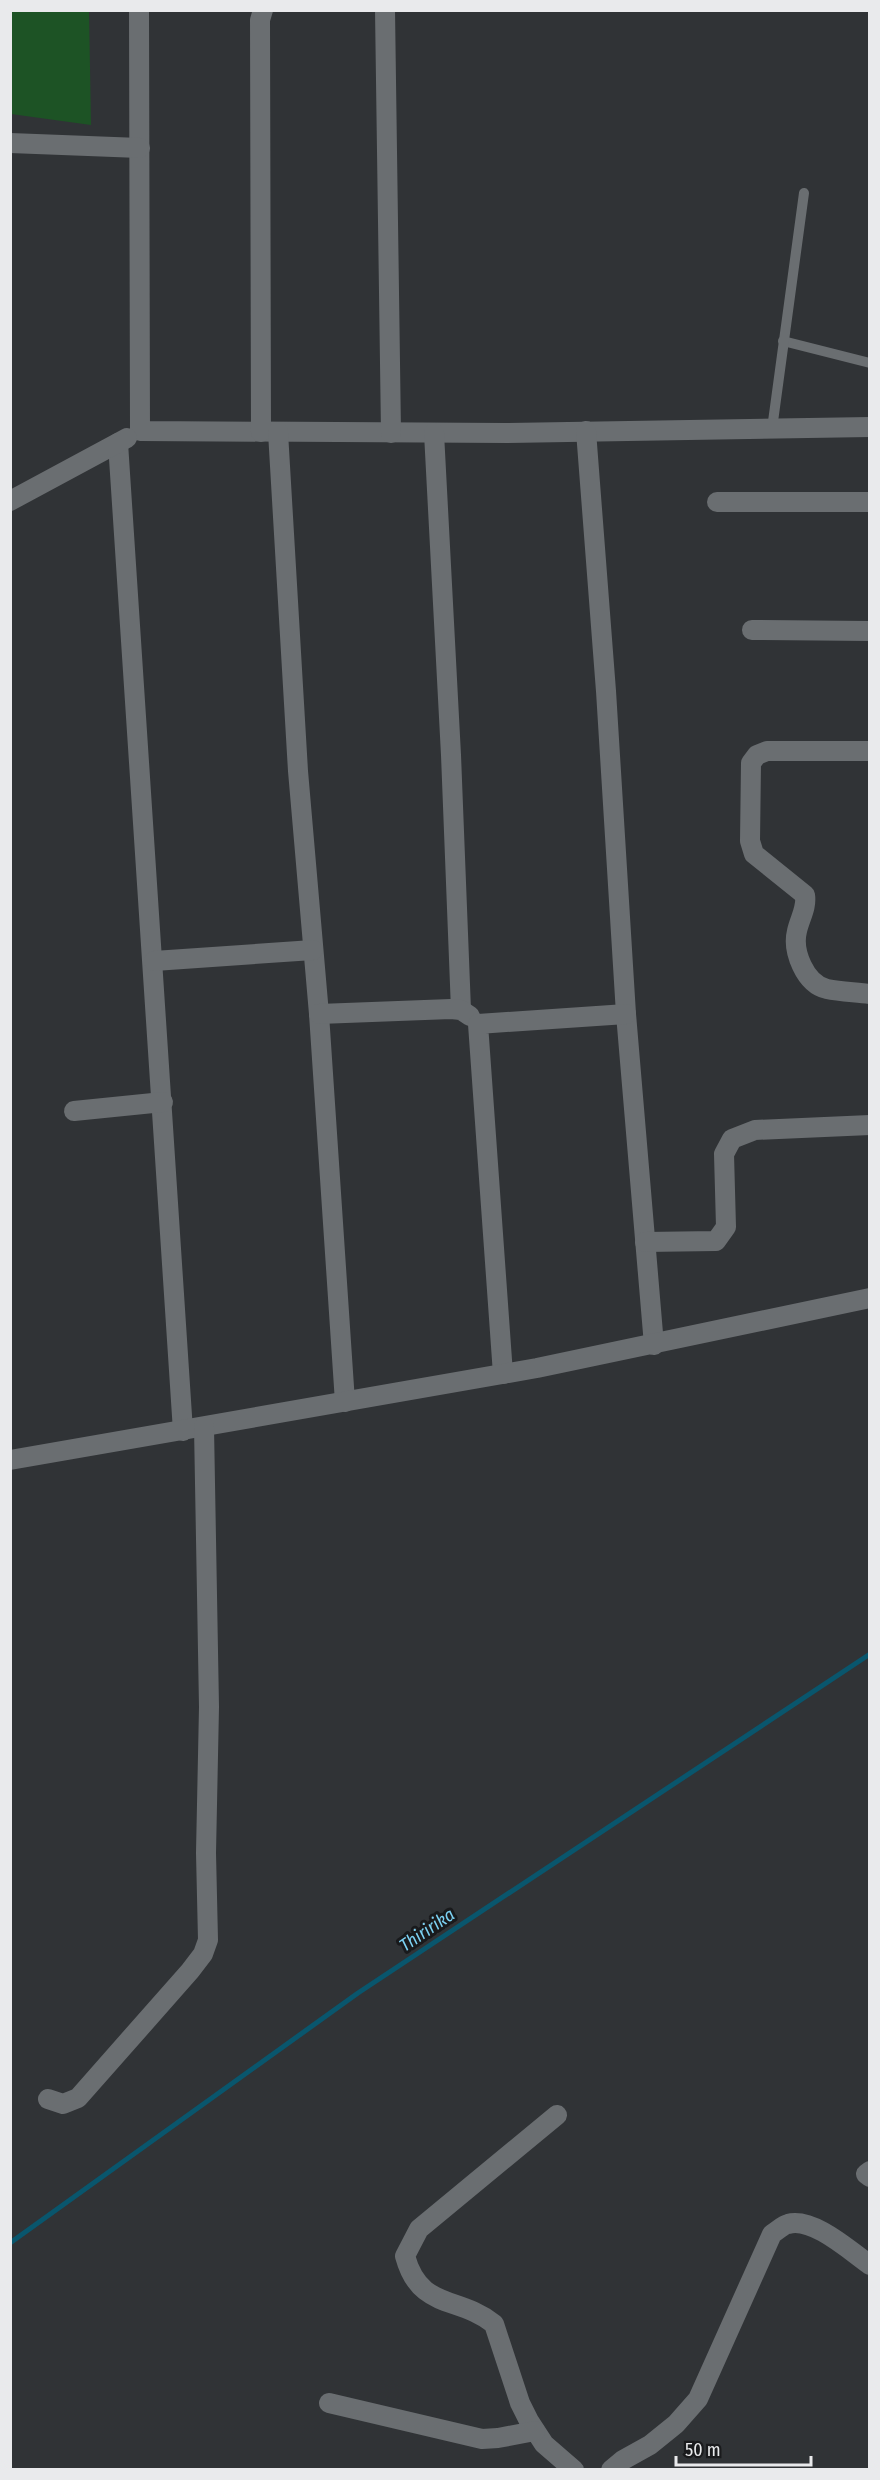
<svg xmlns="http://www.w3.org/2000/svg" width="880" height="2480" font-family="'Fira Sans Condensed',sans-serif">
	<style>
		.green { fill: #1d5325 }
		.lines { fill: none; stroke-linecap: round; stroke-linejoin: round }
		.stream { stroke: #09566d; stroke-width: 5 }
		.lane { stroke: #6a6e71; stroke-width: 10 }
		.street { stroke: #6a6e71; stroke-width: 20 }
		.labels { text-anchor: middle; dominant-baseline: central; stroke-width: 6; stroke-linejoin: round; paint-order: stroke }
		.water-label { font-size: 18px; font-style: italic; fill: #7cd1f2; stroke: #191a1c }
	</style>
	<rect width="100%" height="100%" fill="#303336"/>
	<!-- green -->
	<path class="green" d="M11,10l78,1 2,114 -80,-11z"/>
	<g class="lines">
		<!-- stream -->
		<path class="stream" d="M10,2243l348,-250 512,-339"/>
		<!-- lane -->
		<g class="lane">
			<path d="M783,341l87,22"/>
			<path d="M772,429l32,-236"/>
		</g>
		<!-- street -->
		<g class="street">
			<path d="M139,10l1,421 366,2 364,-6"/>
			<path d="M385,10l6,423"/>
			<path d="M10,143l130,5"/>
			<path d="M586,431l20,260 20,323 28,331"/>
			<path d="M261,432l-1,-412 3,-10"/>
			<path d="M278,432l20,339 21,243 26,388"/>
			<path d="M434,433l17,322 10,255"/>
			<path d="M118,443l65,988"/>
			<path d="M10,501l117,-63"/>
			<path d="M717,502h153"/>
			<path d="M752,630l118,1"/>
			<path d="M870,751h-103l-10,4 -6,8 -1,78 4,13 51,41c2,13 -5,23 -8,36 -5,20 8,53 30,58 14,3 29,3 43,5"/>
			<path d="M154,961l159,-11"/>
			<path d="M319,1014l132,-5 10,1 9,6"/>
			<path d="M74,1111l89,-9"/>
			<path d="M645,1242l71,-1 10,-14 -2,-73 8,-15 23,-9 115,-5"/>
			<path d="M503,1374l-25,-350 148,-10"/>
			<path d="M10,1460l527,-92 333,-70"/>
			<path d="M48,2099l15,5 15,-6 112,-127 13,-17 5,-14 -2,-87 3,-146 -5,-280"/>
			<path d="M557,2115l-138,114 -14,27c15,55 53,39 89,68l26,79 9,18 15,23 30,26"/>
			<path d="M870,2171l-4,3 4,3"/>
			<path d="M329,2403l153,36 16,-1 37,-7"/>
			<path d="M611,2470l12,-10 27,-15 26,-21 22,-25 74,-165c5,-3 11,-9 16,-10 25,-7 62,27 82,41"/>
		</g>
	</g>
	<g class="labels">
		<!-- water labels -->
		<g class="water-label">
			<text transform="translate(427 1930) rotate(-34)">Thiririka</text>
		</g>
	</g>
	<!-- border -->
	<rect width="880" height="2480" fill="none" stroke="#e9eaec" stroke-width="24"/>
	<!-- scale -->
	<path d="M676 2456v9h135v-9" fill="none" stroke="#e9eaec" stroke-width="3"/>
	<text x="685" y="2456" font-size="18" fill="#e9eaec" stroke="#191a1c" stroke-width="4.5" paint-order="stroke">50 m</text>
</svg>
